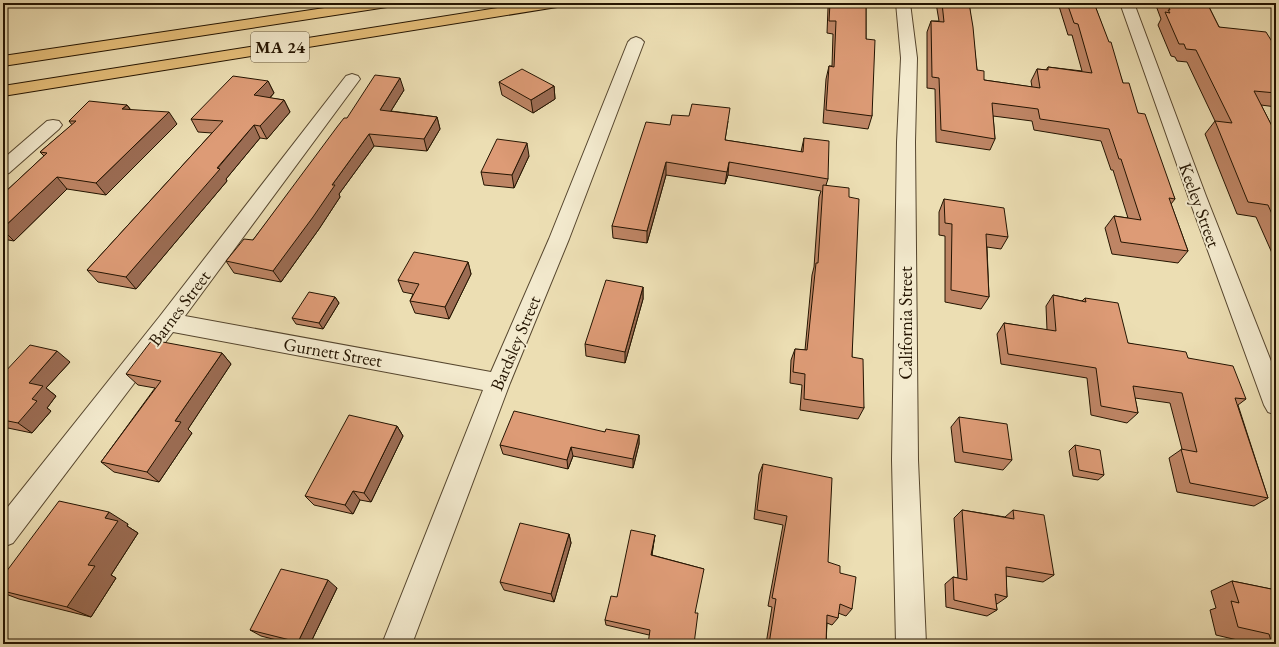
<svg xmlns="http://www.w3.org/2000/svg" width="1279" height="647" font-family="'EB Garamond',serif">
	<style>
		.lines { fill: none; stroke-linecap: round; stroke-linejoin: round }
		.minor-casing { stroke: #56462e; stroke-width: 2 }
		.highway-casing { stroke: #241401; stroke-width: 2 }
		.minor { fill: #f3eace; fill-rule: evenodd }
		.highway { fill: #e6bf7a; fill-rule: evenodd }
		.wall { fill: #be8565; stroke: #241401 }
		.shaded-wall { fill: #9b6c53; stroke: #241401 }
		.building { fill: #dd9b76; stroke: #241401 }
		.labels { text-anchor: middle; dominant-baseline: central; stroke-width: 4; stroke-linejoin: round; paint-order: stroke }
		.shield { fill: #f3eace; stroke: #62543e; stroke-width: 1 }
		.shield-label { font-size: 17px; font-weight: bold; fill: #241401 }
		.street-label { font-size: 18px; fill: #241401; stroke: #f3eace }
	</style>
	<rect width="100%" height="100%" fill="#ecdeb3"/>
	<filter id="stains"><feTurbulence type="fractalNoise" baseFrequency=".005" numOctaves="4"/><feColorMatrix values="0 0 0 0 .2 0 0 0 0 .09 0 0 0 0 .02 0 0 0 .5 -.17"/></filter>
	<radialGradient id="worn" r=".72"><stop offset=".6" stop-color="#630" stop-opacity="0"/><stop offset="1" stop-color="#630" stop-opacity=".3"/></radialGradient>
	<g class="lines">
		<!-- minor casing -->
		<g class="minor-casing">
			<g id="minor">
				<path d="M896,3h14l7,55 -2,84 3,318 8,184h-30l-4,-184 5,-318 4,-84z"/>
				<path d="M1120,3h14l72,193 70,178v41l-8,-3 -4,-7 -76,-209z"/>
				<path d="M636,37l5,2 3,3 -75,197 -59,144 -98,261h-30l101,-254 -310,-58 -160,211 -10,4v-34l157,-197 186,-240 6,-2 6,2 2,3 -175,237 306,56 58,-133 79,-197 3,-3z"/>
				<path d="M53,120l6,1 3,4 -3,4 -50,44 -6,2v-16l44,-38z"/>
			</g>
		</g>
		<!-- highway casing -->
		<g class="highway-casing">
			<g id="highway">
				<path d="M358,3h36l-2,3 -5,1 -384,59v-10z"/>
				<path d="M529,3h35l-2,3 -5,1 -554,89v-10z"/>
			</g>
		</g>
		<!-- minor -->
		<use href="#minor" class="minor"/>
		<!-- highway -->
		<use href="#highway" class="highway"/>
	</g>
	<!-- wall -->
	<g class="wall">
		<path d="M829,3h37v36l6,77 -4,13 -45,-6 3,-44 3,-13h3l1,-32 -6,-1 1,-25z"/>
		<path d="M936,3h33l8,67 7,10 48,7 -1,-6 6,-12 9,1 2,-3 34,4 -10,-36h-4l-10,-32h36l29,80 15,30 37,86 -4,5 17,47 -10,12 -66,-9 -7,-26 9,-12 14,2 -15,-48h-2l-10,-29 -67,-11 -2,-9 -39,-5 2,23 -5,11 -54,-8 -1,-53 -8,-1v-56l4,-11h8z"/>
		<path d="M1155,3h52l12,24 57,21v59l-15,-2 15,29v128l-20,-45 -19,-3 -32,-80 10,-13 -28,-59 -10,-1 -2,-4 -4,-1 -13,-31 3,-6z"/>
		<path d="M268,81l6,12 -4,5 14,2 6,12 -23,27 -7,-1 -34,41 1,2 -91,108 -38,-7 -11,-12 125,-137 -14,-1 -7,-13z"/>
		<path d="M499,82l55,4 1,13 -22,14 -31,-18z"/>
		<path d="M404,90l-13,21 46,6 3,12 -13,22 -53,-5 -35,48 1,3 -21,32 -38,53 -47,-9 -8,-12 27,-21 94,-122z"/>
		<path d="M127,105l4,5 46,14 -71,71 -39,-6 -53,52 -11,-2v-45l41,-38 -4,-4 32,-27 -3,-4z"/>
		<path d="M728,121l-3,19 76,12 3,-14 24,41 -2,6 23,12 3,160 12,51 -6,11 -58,-9 2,-25 -12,-2 1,-23 4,-11 10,1 7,-75 2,-8 5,-70 2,-6 -93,-16 -3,9 -59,-9 -19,68 -34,-5 -1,-12 58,-101z"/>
		<path d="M529,156l-15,32 -30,-3 -3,-13z"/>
		<path d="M944,199l64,38 -7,12 -14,-2 2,50 -8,12 -36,-7v-66l-6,-1v-23z"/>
		<path d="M468,262l3,12 -22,45 -34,-6 -5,-12 3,-7 -10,-2 -5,-12z"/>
		<path d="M643,287v12l-18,64 -39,-7 -1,-12z"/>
		<path d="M1053,295l29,6 3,-3 43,45 60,15 58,41 -8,6 30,93 -14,8 -77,-14 -8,-34 13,-9 -12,-46 -35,-5 3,15 -11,10 -36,-8 -4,-37 -86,-14 -4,-30 7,-11 43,7 -1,-24z"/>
		<path d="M335,297l4,6 -16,26 -27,-5 -4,-6z"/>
		<path d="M222,353l9,11 -43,65 4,4 -33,49 -45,-10 -13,-10 54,-74 -17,-3 -12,-11z"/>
		<path d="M70,362l-24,26 10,8 -9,12 4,3 -19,22 -29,-6v-53z"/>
		<path d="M959,417l53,43 -9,10 -48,-8 -4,-35z"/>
		<path d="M397,426l6,10 -32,66 -11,-2 -7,14 -39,-9 -9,-9z"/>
		<path d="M605,432l34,3v9l-6,24 -60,-12 -5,13 -65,-15 -3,-9z"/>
		<path d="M1075,445l29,30 -6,5 -25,-4 -4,-25z"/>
		<path d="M763,464l65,98 12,11 12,36 -6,7 -8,-3v5l-6,7 -5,-2 -1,21h-60l6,-37 -4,-1 15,-81 -29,-6 5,-45z"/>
		<path d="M962,510l43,7 8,-7 41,65 -11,7 -37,-6 1,21 -10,7 -1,-1 1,7 -10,6 -41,-9 -1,-23 8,-7 5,1 -4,-60z"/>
		<path d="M128,524l-1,2 11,7 -27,42 5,3 -25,39 -72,-18 -16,-6v-17z"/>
		<path d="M569,534l2,9 -17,59 -50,-12 -4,-8z"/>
		<path d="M655,535l-1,6 -2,14 52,14 -55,66 -43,-10 -1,-5 12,-23z"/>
		<path d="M1232,581l44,9v54h-29l-1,-2 -30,-7 -6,-25 6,-2 -5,-17z"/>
		<path d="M337,588l-27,56h-18l-31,-8 -11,-6z"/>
		<path d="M1138,641l18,3h-25z"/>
	</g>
	<!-- shaded-wall -->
	<g class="shaded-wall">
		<path d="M400,78l4,12 -20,32 -4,-12z"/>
		<path d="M268,81l6,12 -14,15 -6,-13z"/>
		<path d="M554,86l1,13 -22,14 -2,-13z"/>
		<path d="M284,100l6,12 -23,27 -7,-13z"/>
		<path d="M127,105l8,11 -13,-7z"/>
		<path d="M169,112l8,12 -71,71 -10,-12z"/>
		<path d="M437,117l3,12 -13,22 -3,-12z"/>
		<path d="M254,125l6,13 -34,41 1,2 -91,108 -10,-12z"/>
		<path d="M369,134l5,12 -35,48 1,3 -21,32 -38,53 -8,-11 59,-86z"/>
		<path d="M527,143l2,13 -15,32 -2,-13z"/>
		<path d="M666,162v13l-19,68v-12z"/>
		<path d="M729,162l-1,13 -3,9 2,-12z"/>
		<path d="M57,177l10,12 -53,52 -11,-11v-2z"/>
		<path d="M468,262l3,12 -22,45 -4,-12z"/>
		<path d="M643,287v12l-18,64v-11z"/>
		<path d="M335,297l4,6 -16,26 -4,-6z"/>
		<path d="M57,351l13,11 -24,26 10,8 -9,12 4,3 -19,22 -14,-10 14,-24 -3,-16z"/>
		<path d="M222,353l9,11 -43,65 4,4 -33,49 -12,-10 28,-51z"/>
		<path d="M397,426l6,10 -32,66 -7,-9z"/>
		<path d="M639,435v9l-6,24v-9z"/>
		<path d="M571,447l2,9 -5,13 -1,-9z"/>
		<path d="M353,491l7,9 -7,14 -8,-9z"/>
		<path d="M109,512l19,12 -1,2 11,7 -27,42 5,3 -25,39 -24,-10 21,-42 17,-47z"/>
		<path d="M569,534l2,9 -17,59 -3,-8z"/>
		<path d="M655,535l-1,6 -3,19v-5z"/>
		<path d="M328,580l9,8 -27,56h-8l-4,-2z"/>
	</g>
	<!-- building -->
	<g class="building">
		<path d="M830,3h36v36l9,1 -3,76 -46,-6 3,-44 5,1 2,-46h-7z"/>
		<path d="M942,3h27l4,24 4,43 7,1v9l56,8 -3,-19 11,1v-3l44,6 -14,-49 -4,-1 -7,-20h27l15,39h2l12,41h6l9,30 7,1 30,85 -6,-1 19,53 -67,-9 -7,-26 27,4 -20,-61h-2l-10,-30 -69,-10 -2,-10 -46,-6 3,36 -54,-9 -2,-52 -7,-1 -1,-56 13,1z"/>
		<path d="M1167,3h40l12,24 47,5 10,16v45l-22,-2 22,43v89l-8,-18 -20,-3 -33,-81 17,2 -36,-73 -10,-1 -2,-5h-5l-14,-32 5,1 -2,-3h2z"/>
		<path d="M522,69l32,17 -23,14 -32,-18z"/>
		<path d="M375,75l25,3 -20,32 57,7 -13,22 -55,-5 -37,51h3l-22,32 -40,54 -47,-10 18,-22 9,1 84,-113 7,-9h3z"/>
		<path d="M233,76l35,5 -14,14 30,5 -24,26 -6,-1 -37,43 3,1 -94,108 -39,-7 136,-149 -32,-2z"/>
		<path d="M89,101l38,4 -5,4 47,3 -73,71 -39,-6 -54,51v-34l44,-41 -7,-1 36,-31h-7z"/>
		<path d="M692,104l38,4 -5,32 78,12 1,-14 25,3 -1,38 -99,-17 -2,10 -61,-10 -19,69 -35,-5 34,-104 24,3 2,-10 17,1z"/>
		<path d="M497,139l30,4 -15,32 -31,-3z"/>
		<path d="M823,185l26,3v9l10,2 -7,158 11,2 1,49 -60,-9 1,-25 -12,-2 2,-23 12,1 9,-87h2z"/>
		<path d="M944,199l60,9 4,29 -22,-3 3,63 -38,-7 1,-66 -7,-1z"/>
		<path d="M414,252l54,10 -23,45 -35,-6 9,-17 -21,-4z"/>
		<path d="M606,280l37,7 -18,65 -40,-8z"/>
		<path d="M309,292l26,5 -16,26 -27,-5z"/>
		<path d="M1053,295l33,7 -1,-4 33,5 10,40 58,9 2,6 45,8 13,33 -11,-1 33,100 -78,-15 -9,-34 16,3 -15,-59 -49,-7 5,27 -37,-7 -5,-38 -88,-14 -4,-31 52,8z"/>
		<path d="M152,340l70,13 -47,68 6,1 -34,50 -46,-10 60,-81 -35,-7z"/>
		<path d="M30,345l27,6 -28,32 14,3 -11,13 5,2 -19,22 -15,-3v-46z"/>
		<path d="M514,411l91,21 1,-3 33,6 -6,24 -62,-12 -4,13 -67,-15z"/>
		<path d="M349,415l48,11 -33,67 -11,-2 -8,14 -40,-9z"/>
		<path d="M959,417l48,7 5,36 -49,-8z"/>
		<path d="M1075,445l25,5 4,25 -25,-5z"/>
		<path d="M763,464l69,14 -4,84 12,4v7l16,4 -4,32 -12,-5 -2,14 -11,-3 -1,29h-57l7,-45 -4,-1 15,-82 -30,-6z"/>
		<path d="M59,501l50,11 -4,6 13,3 -30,44 7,1 -28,41 -64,-16v-15z"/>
		<path d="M962,510l52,9 -1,-9 31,5 10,60 -48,-8 1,30 -12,-3 2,16 -43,-10 -1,-23 14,3z"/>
		<path d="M520,523l49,11 -18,60 -51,-12z"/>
		<path d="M631,530l24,5 -4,20 53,14 -9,44h3l-4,31h-46l2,-14 -45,-10 6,-24 6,1z"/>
		<path d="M281,569l47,11 -30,62 -48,-12z"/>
		<path d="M1232,581l44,9v54h-4l-3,-10 -31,-7 -7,-26 8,2z"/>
		<path d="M1138,641l18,3h-17z"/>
	</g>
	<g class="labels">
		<!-- shield labels -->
		<rect class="shield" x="251" y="32" width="58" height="30" rx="3"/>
		<g class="shield-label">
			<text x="280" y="47">MA 24</text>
		</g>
		<!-- street labels -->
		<g class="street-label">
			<text transform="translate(1200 205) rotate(70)">Keeley Street</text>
			<text transform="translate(179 308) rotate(-53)">Barnes Street</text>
			<text transform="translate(905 323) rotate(-90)">California Street</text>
			<text transform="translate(515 343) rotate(-67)">Bardsley Street</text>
			<text transform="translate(333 352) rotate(10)">Gurnett Street</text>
		</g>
	</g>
	<!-- margin -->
	<rect width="1279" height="647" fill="none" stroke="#ecdeb3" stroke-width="16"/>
	<rect x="4" y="4" width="1271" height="639" fill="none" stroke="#241401" stroke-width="2"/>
	<rect x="8" y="8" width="1263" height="631" fill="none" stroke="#241401"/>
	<rect width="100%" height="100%" filter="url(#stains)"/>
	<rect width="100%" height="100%" fill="url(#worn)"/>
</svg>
